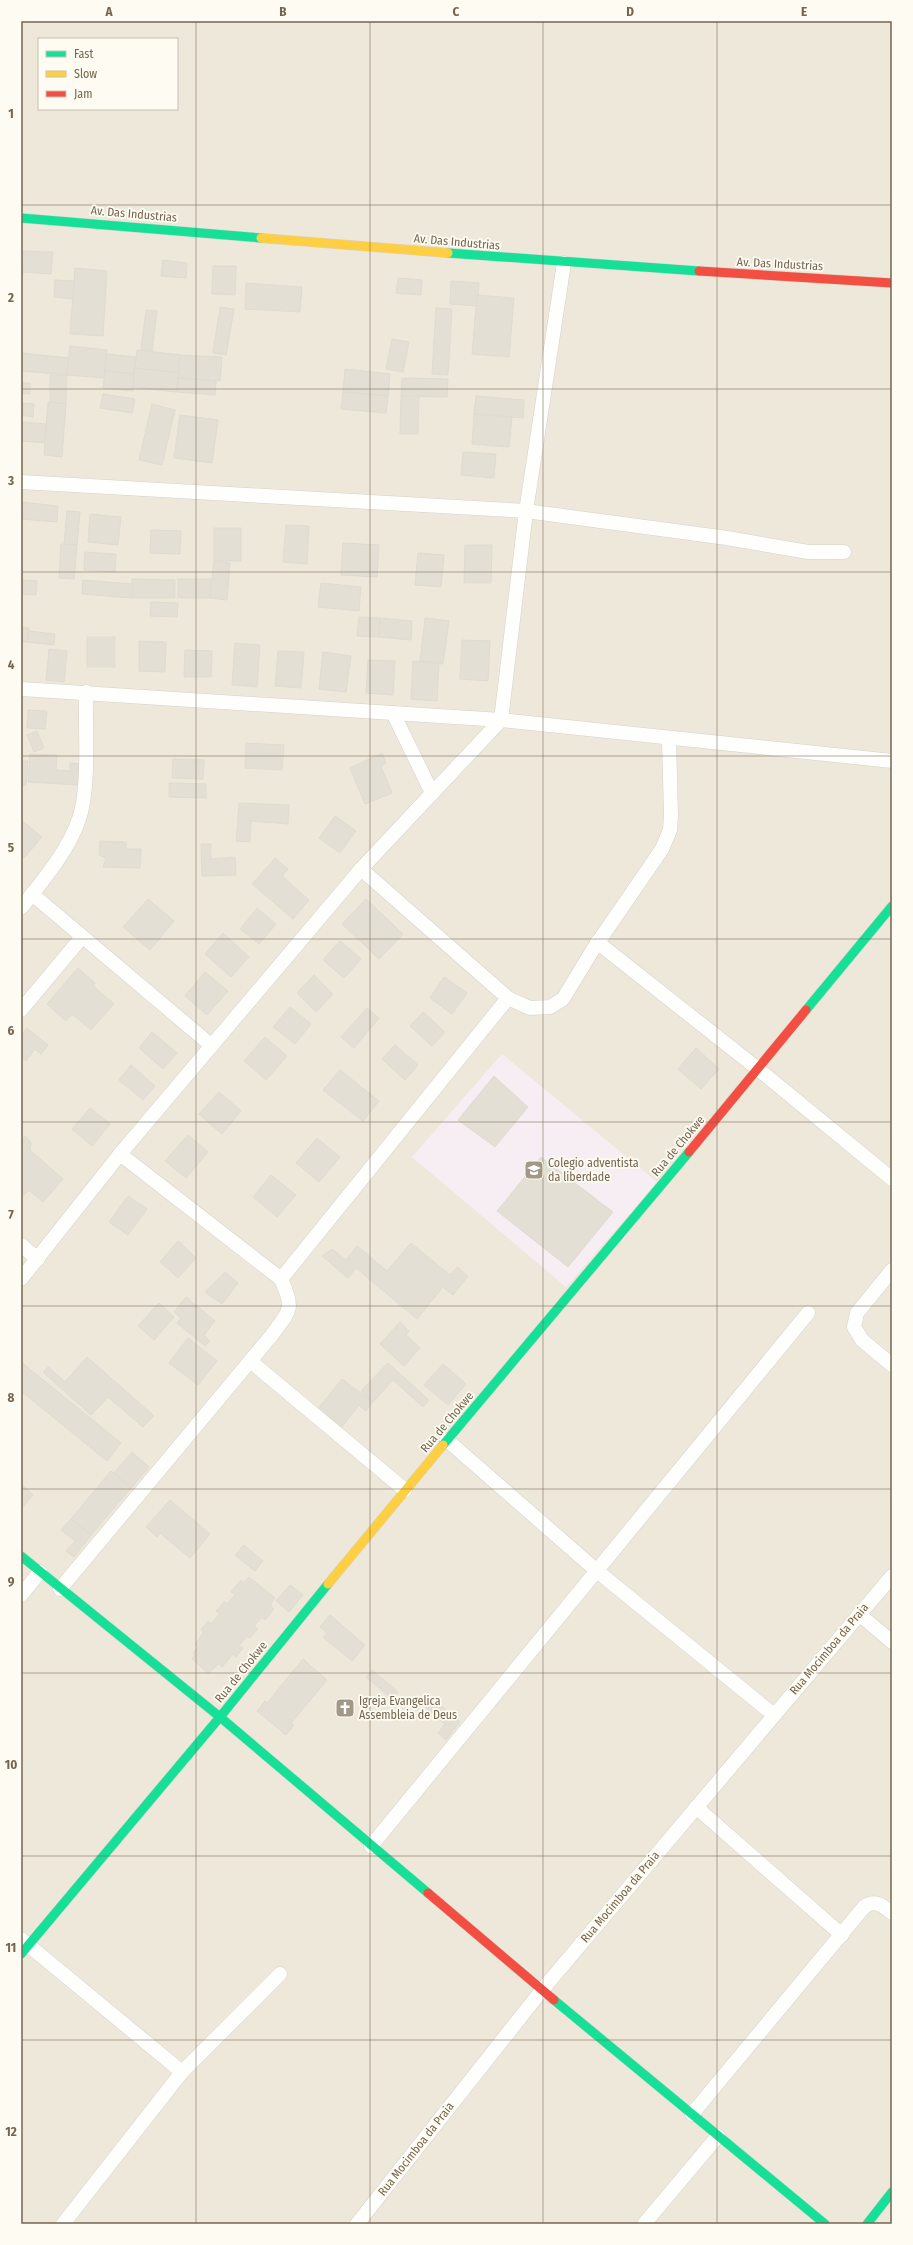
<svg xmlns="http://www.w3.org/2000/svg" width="913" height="2245" font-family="'Fira Sans Condensed',sans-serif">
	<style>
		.residential { fill: #ede8da; fill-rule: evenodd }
		.education { fill: #f7eef4 }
		.building { fill: #e3dfd5; stroke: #e0dbd1 }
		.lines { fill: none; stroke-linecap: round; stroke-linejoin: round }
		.street-casing { stroke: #d5d2ca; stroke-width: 15 }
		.fast-casing { stroke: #d7d3cb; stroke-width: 10 }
		.slow-casing { stroke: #d7d3cb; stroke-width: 10 }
		.jam-casing { stroke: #d7d3cb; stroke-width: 10 }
		.street { stroke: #fefefc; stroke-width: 14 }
		.fast { stroke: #16e098; stroke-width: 9 }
		.slow { stroke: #ffcf43; stroke-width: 9 }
		.jam { stroke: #f24e42; stroke-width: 9 }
		.grid { fill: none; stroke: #756550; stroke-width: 1; stroke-opacity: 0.55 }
		.labels { text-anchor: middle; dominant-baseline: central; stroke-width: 3.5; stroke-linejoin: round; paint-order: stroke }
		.street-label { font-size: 12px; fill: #756550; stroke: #fefcf2 }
		.poi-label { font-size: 12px; fill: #756550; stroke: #fefcf2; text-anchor: start }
		.neatline { fill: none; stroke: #756550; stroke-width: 1.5 }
		.grid-label { font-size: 13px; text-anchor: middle; font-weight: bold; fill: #756550 }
	</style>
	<rect width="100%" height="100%" fill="#f8f6ee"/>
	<!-- residential -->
	<path class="residential" d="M21,21h871v2203h-871zM39,39h138v70h-138z"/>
	<!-- education -->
	<path class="education" d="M502,1054l155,128 -91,105 -154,-130z"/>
	<!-- building -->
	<g class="building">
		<path d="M21,251l32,1 -2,22 -30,-2z"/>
		<path d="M163,260l24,3 -1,15 -25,-2z"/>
		<path d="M213,266h23l-1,29 -23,-1z"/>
		<path d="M75,268l32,3 -4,65 -33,-2z"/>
		<path d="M398,278l24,2 -1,15 -25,-2z"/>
		<path d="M55,280l19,1 -1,18 -19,-2z"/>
		<path d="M451,281l28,2 -2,23 -27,-2z"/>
		<path d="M246,283l56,4 -2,25 -55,-3z"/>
		<path d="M477,295l37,3 -5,59 -37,-3z"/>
		<path d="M220,307l14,2 -8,46 -13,-2z"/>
		<path d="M436,308l16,1 -4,66 -16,-1z"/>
		<path d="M146,310l11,1 -5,40 -11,-1z"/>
		<path d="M392,339l17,3 -6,30 -17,-3z"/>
		<path d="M70,346l37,4 -3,28 -37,-3z"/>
		<path d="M137,350l44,5 -2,18 -44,-5z"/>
		<path d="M21,353l48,5 -2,17 -46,-4z"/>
		<path d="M106,354l30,3 -2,17 -29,-3z"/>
		<path d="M180,355l42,2 -2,24 -42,-3z"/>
		<path d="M135,368l44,5 -3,19 -44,-5z"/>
		<path d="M345,369l45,5 -2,22 -45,-4z"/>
		<path d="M105,371l29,3 -1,17 -30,-3z"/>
		<path d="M50,375h17l-1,29h-16z"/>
		<path d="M178,378l38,3 -1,14 -38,-3z"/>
		<path d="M402,378l46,1 -1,18 -46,-1z"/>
		<path d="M21,383h9v11l-9,-1z"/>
		<path d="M343,392l45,4 -2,17 -45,-4z"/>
		<path d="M103,394l32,5 -3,14 -32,-5z"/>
		<path d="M401,396h18l-1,38h-18z"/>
		<path d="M476,396l48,4 -1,18 -49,-4z"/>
		<path d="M48,402l18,2 -4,53 -18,-2z"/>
		<path d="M21,403l13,1 -1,13 -12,-2z"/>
		<path d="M152,404l23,6 -13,55 -23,-5z"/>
		<path d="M474,414l38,3 -3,30 -37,-3z"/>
		<path d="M180,415l38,5 -6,43 -38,-5z"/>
		<path d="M21,422l25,2 -1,19 -24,-2z"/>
		<path d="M463,452l33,2 -2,24 -33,-3z"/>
		<path d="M21,502l37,4 -1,16 -36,-3z"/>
		<path d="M67,511l13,1 -3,33 -13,-1z"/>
		<path d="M90,514l31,3 -3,28 -30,-3z"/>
		<path d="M286,525l23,1 -2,38 -24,-2z"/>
		<rect x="214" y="528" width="27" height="33"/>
		<path d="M151,530l30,1 -1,23 -30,-1z"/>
		<path d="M343,543l36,2 -2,32 -36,-2z"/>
		<path d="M61,544l16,1 -3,34 -15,-1z"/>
		<path d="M465,545h27l-1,38h-27z"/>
		<path d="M85,552l31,2 -1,18 -31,-2z"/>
		<path d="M418,553l26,2 -3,32 -26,-2z"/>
		<path d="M214,561l16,2 -3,37 -17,-2z"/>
		<path d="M132,579l43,1v18h-43z"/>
		<path d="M178,579h33l-1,19h-32z"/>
		<path d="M21,580l16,1 -1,14 -15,-1z"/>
		<path d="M83,580l50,4 -1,14 -50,-4z"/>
		<path d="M321,583l40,4 -2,24 -41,-4z"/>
		<path d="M151,602l27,1 -1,14 -27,-1z"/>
		<path d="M359,617l21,1 -1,19 -22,-1z"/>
		<path d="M380,618l32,3 -1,19 -32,-3z"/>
		<path d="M425,618l24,3 -6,43 -23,-3z"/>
		<path d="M21,627l8,1 -2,14h-6z"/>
		<path d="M29,631l26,3 -1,11 -27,-3z"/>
		<rect x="87" y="637" width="28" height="30"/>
		<path d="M462,640l28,1 -2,40 -28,-2z"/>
		<path d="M139,641l27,1 -1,30 -26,-1z"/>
		<path d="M235,643l25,2 -3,42 -25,-2z"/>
		<path d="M49,649l18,2 -3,31 -18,-2z"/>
		<path d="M185,650l27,1 -1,26h-27z"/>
		<path d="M278,651l26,1 -3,36 -26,-2z"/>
		<path d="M323,652l28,4 -5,36 -27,-3z"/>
		<path d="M368,660l27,1 -2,34 -27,-2z"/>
		<path d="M413,661l26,2 -2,38 -26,-2z"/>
		<path d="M28,710l19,1 -2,18 -18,-1z"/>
		<path d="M37,731l7,17 -10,4 -7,-17z"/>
		<path d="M246,743l38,2 -2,25 -37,-2z"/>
		<path d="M382,753l4,10 -5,3 11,27 -27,11 -15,-36z"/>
		<path d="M30,754l27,1 -1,15 14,1v-8l9,1 -1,21 -50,-3z"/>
		<path d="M173,759l31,1 -1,19 -31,-1z"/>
		<path d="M21,761h7l-2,24h-5z"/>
		<path d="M169,783l37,1v14l-37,-1z"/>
		<path d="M239,803l50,2 -1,19 -37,-3 -1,21 -14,-1z"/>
		<path d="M335,816l21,15 -16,22 -21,-15z"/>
		<path d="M21,820l21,17 -18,21 -3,-2z"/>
		<path d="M100,841l26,1v7h15l-1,19 -37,-1 3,-9 -7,-3z"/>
		<path d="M201,844h10v15l24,-2 1,18 -34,1z"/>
		<path d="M275,858l13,11 -6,7 27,24 -16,19 -41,-35z"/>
		<path d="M148,899l26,22 -24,29 -27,-23z"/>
		<path d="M366,899l37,35 -24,25 -37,-35z"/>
		<path d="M257,908l19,16 -17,20 -19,-15z"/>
		<path d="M223,933l26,24 -18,20 -26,-23z"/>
		<path d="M340,941l21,18 -17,19 -21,-18z"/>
		<path d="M78,968l17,15 -2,3 21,18 -23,26 -19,-16 -6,7 -19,-17z"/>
		<path d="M205,972l23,19 -21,24 -22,-19z"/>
		<path d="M314,975l19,19 -17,18 -19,-19z"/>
		<path d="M444,977l23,16 -15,21 -22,-16z"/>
		<path d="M290,1007l21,17 -16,20 -22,-17z"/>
		<path d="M367,1008l12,10 -25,30 -13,-11z"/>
		<path d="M423,1012l22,20 -13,14 -22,-20z"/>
		<path d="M27,1028l21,17 -7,9 -6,-5 -9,12 -5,-4v-22z"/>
		<path d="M152,1032l25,21 -14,16 -24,-21z"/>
		<path d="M265,1037l22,19 -21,24 -22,-19z"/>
		<path d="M395,1045l23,20 -13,15 -23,-21z"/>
		<path d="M696,1048l23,21 -18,20 -23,-20z"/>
		<path d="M131,1065l24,21 -12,14 -24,-20z"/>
		<path d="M340,1070l39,31 -16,20 -40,-31z"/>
		<path d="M494,1076l34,31 -33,40 -37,-27z"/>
		<path d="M219,1092l22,19 -19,23 -23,-20z"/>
		<path d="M90,1108l20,16 -18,22 -20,-17z"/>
		<path d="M188,1135l20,17 -22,26 -21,-17z"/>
		<path d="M25,1136l6,6 -1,8 33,29 -20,23 -14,-12 -5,5 -3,-2v-52z"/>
		<path d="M317,1138l23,19 -21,25 -23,-19z"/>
		<path d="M541,1157l72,55 -45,55 -71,-56z"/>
		<path d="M271,1175l25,20 -19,22 -24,-20z"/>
		<path d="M128,1196l19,13 -19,26 -19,-13z"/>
		<path d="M178,1241l18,17 -18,20 -18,-16z"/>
		<path d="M411,1243l39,32 7,-8 11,9 -15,19 -10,-8 -26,32 -61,-51 -8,10 -26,-22 10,-7 14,11 11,-14 30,25z"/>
		<path d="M225,1272l13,11 -16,21 -17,-12z"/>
		<path d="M186,1297l29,24 -11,14 6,6 -5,5 -28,-23 4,-5 -7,-6z"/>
		<path d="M159,1303l15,14 -20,23 -16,-14z"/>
		<path d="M400,1322l9,9 -3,4 14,13 -16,18 -24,-22z"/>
		<path d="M188,1338l29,23 -19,24 -29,-22z"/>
		<path d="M87,1357l67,59 -11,11 -35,-30 -17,18 -48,-43 5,-5 17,15z"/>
		<path d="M21,1362l100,81 -14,18 -86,-70z"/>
		<path d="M388,1363l41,37 -6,7 -30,-27 -20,22 -12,-11z"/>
		<path d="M443,1364l23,20 -18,21 -24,-20z"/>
		<path d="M342,1379l31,23 -7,9 -7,-6 -18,23 -24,-18z"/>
		<path d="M132,1452l17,15 -18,21 -17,-15z"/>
		<path d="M111,1471l20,17 -40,47 -20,-16z"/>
		<path d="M21,1484l12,11 -12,14z"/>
		<path d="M170,1500l40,34 -20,24 -30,-25 -3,4 -11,-10z"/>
		<path d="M71,1519l20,16 -17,22 -8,-6 9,-10 -14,-11z"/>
		<path d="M244,1545l19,16 -8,10 -20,-16z"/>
		<path d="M249,1577l26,21 -5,7 4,4 -9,11 -3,-3 -8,9 4,3 -8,9 -3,-2 -8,9 4,3 -7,9 -3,-3 -11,13 -3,-3 -11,9 -16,-14 3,-4 -2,-2 5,-6 -3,-3 9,-12 -3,-2 7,-9 3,3 9,-11 -4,-2 8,-9 3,2 8,-9 -4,-3 10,-12 3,3z"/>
		<path d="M290,1585l13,10 -14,17 -13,-11z"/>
		<path d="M330,1615l35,30 -13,16 -29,-24 4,-4 -7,-6z"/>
		<path d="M303,1659l24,21 -36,43 3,2 -8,10 -29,-24 8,-10 2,2z"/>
		<path d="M372,1670l26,22 -6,7 -26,-22z"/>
		<path d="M433,1699l27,23 -14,18 -8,-7 7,-9 -19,-16z"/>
	</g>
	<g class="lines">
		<!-- street casing -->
		<g class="street-casing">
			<g id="street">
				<path d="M21,482l505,29 201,27 81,14h36"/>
				<path d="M21,689l480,31 391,41"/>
				<path d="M393,713l39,80"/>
				<path d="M361,869l147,129 22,10 20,-1 13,-8 29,-48 70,-102 8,-19 1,-15 -2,-76"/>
				<path d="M32,894l180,152"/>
				<path d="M21,908c20,-25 48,-58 58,-89 11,-31 6,-92 7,-127"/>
				<path d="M597,942l161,127 134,110"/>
				<path d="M21,1010l61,-73"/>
				<path d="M21,1245l17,14"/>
				<path d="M892,1270l-35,43 -3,14 8,13 30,25"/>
				<path d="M21,1279l99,-125 241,-285 140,-149 25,-209 38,-248"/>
				<path d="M281,1279l227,-281"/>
				<path d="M250,1361l155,129"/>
				<path d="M447,1440l150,131 177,144"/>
				<path d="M60,1589l211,-253c19,-26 24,-26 10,-57l-161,-125"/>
				<path d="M21,1595l19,-23"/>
				<path d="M859,1614l33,28"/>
				<path d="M696,1807l146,128"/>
				<path d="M371,1846l437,-533"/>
				<path d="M21,1939l161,133"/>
				<path d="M692,2114l172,-207c11,-8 18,-2 28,6"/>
				<path d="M63,2224l119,-152 98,-98"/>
				<path d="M357,2224l185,-234 350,-414"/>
				<path d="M644,2224l74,-88"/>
			</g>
		</g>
		<!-- fast casing -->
		<g class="fast-casing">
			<g id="fast">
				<path d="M21,218l240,20"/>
				<path d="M448,253l251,18"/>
				<path d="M806,1010l86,-104"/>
				<path d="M443,1445l246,-293"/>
				<path d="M21,1556l199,161 208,176"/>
				<path d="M21,1954l199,-237 108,-133"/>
				<path d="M554,2000l271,224"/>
				<path d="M867,2224l25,-32"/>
			</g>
		</g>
		<!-- slow casing -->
		<g class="slow-casing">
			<g id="slow">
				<path d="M261,238l187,15"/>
				<path d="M328,1584l115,-139"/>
			</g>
		</g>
		<!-- jam casing -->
		<g class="jam-casing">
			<g id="jam">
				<path d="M699,271l193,12"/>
				<path d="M689,1152l117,-142"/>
				<path d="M428,1893l126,107"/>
			</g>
		</g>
		<!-- street -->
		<use href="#street" class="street"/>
		<!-- fast -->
		<use href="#fast" class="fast"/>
		<!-- slow -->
		<use href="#slow" class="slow"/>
		<!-- jam -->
		<use href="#jam" class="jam"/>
	</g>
	<!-- grid -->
	<path class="grid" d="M196,21v2203M370,21v2203M543,21v2203M717,21v2203M21,205h871M21,389h871M21,572h871M21,756h871M21,939h871M21,1122h871M21,1306h871M21,1489h871M21,1673h871M21,1856h871M21,2040h871"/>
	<!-- icons -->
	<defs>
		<g id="school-square" transform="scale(1)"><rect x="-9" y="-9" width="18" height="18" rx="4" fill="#a39887" stroke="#fefcf2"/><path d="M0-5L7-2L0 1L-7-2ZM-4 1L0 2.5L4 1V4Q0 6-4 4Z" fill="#fff"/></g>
		<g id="church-square" transform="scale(1)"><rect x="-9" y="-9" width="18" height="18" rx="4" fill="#a39887" stroke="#fefcf2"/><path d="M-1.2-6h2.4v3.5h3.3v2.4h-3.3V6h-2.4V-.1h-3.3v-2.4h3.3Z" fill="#fff"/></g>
	</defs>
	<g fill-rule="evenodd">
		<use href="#school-square" x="534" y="1170"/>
		<use href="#church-square" x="345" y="1708"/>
	</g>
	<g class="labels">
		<!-- street labels -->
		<g class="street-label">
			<text transform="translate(134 214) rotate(5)">Av. Das Industrias</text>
			<text transform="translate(457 242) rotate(5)">Av. Das Industrias</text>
			<text transform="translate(780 264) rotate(3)">Av. Das Industrias</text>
			<text transform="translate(678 1146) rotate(-50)">Rua de Chokwe</text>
			<text transform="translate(447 1422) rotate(-50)">Rua de Chokwe</text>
			<text transform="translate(829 1649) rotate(-50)">Rua Mocimboa da Praia</text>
			<text transform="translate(241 1672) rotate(-51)">Rua de Chokwe</text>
			<text transform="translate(620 1897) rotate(-50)">Rua Mocimboa da Praia</text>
			<text transform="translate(416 2149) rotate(-52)">Rua Mocimboa da Praia</text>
		</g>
		<!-- poi labels -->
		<g class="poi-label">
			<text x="548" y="1163">Colegio adventista<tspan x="548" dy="14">da liberdade</tspan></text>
			<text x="359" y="1701">Igreja Evangelica<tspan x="359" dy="14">Assembleia de Deus</tspan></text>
		</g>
	</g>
	<!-- border -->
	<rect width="913" height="2245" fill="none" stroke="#fefcf2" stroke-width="44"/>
	<!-- legend -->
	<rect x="38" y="38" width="140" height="72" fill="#fefcf2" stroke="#c7c0b1"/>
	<rect x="46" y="51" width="20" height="6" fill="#16e098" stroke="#c7c0b1"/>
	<text x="74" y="58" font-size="12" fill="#756550">Fast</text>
	<rect x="46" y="71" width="20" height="6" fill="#ffcf43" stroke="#c7c0b1"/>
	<text x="74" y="78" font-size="12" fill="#756550">Slow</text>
	<rect x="46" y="91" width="20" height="6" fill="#f24e42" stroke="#c7c0b1"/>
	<text x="74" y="98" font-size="12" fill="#756550">Jam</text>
	<rect x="22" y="22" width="869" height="2201" class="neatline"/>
	<g class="grid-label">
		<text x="109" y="16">A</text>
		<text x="283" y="16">B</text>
		<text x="456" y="16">C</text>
		<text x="630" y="16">D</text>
		<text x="804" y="16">E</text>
		<text x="11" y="118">1</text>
		<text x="11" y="302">2</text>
		<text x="11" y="485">3</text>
		<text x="11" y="669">4</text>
		<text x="11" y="852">5</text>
		<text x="11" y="1035">6</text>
		<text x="11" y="1219">7</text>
		<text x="11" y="1402">8</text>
		<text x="11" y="1586">9</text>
		<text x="11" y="1769">10</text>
		<text x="11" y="1952">11</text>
		<text x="11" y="2136">12</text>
	</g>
</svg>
